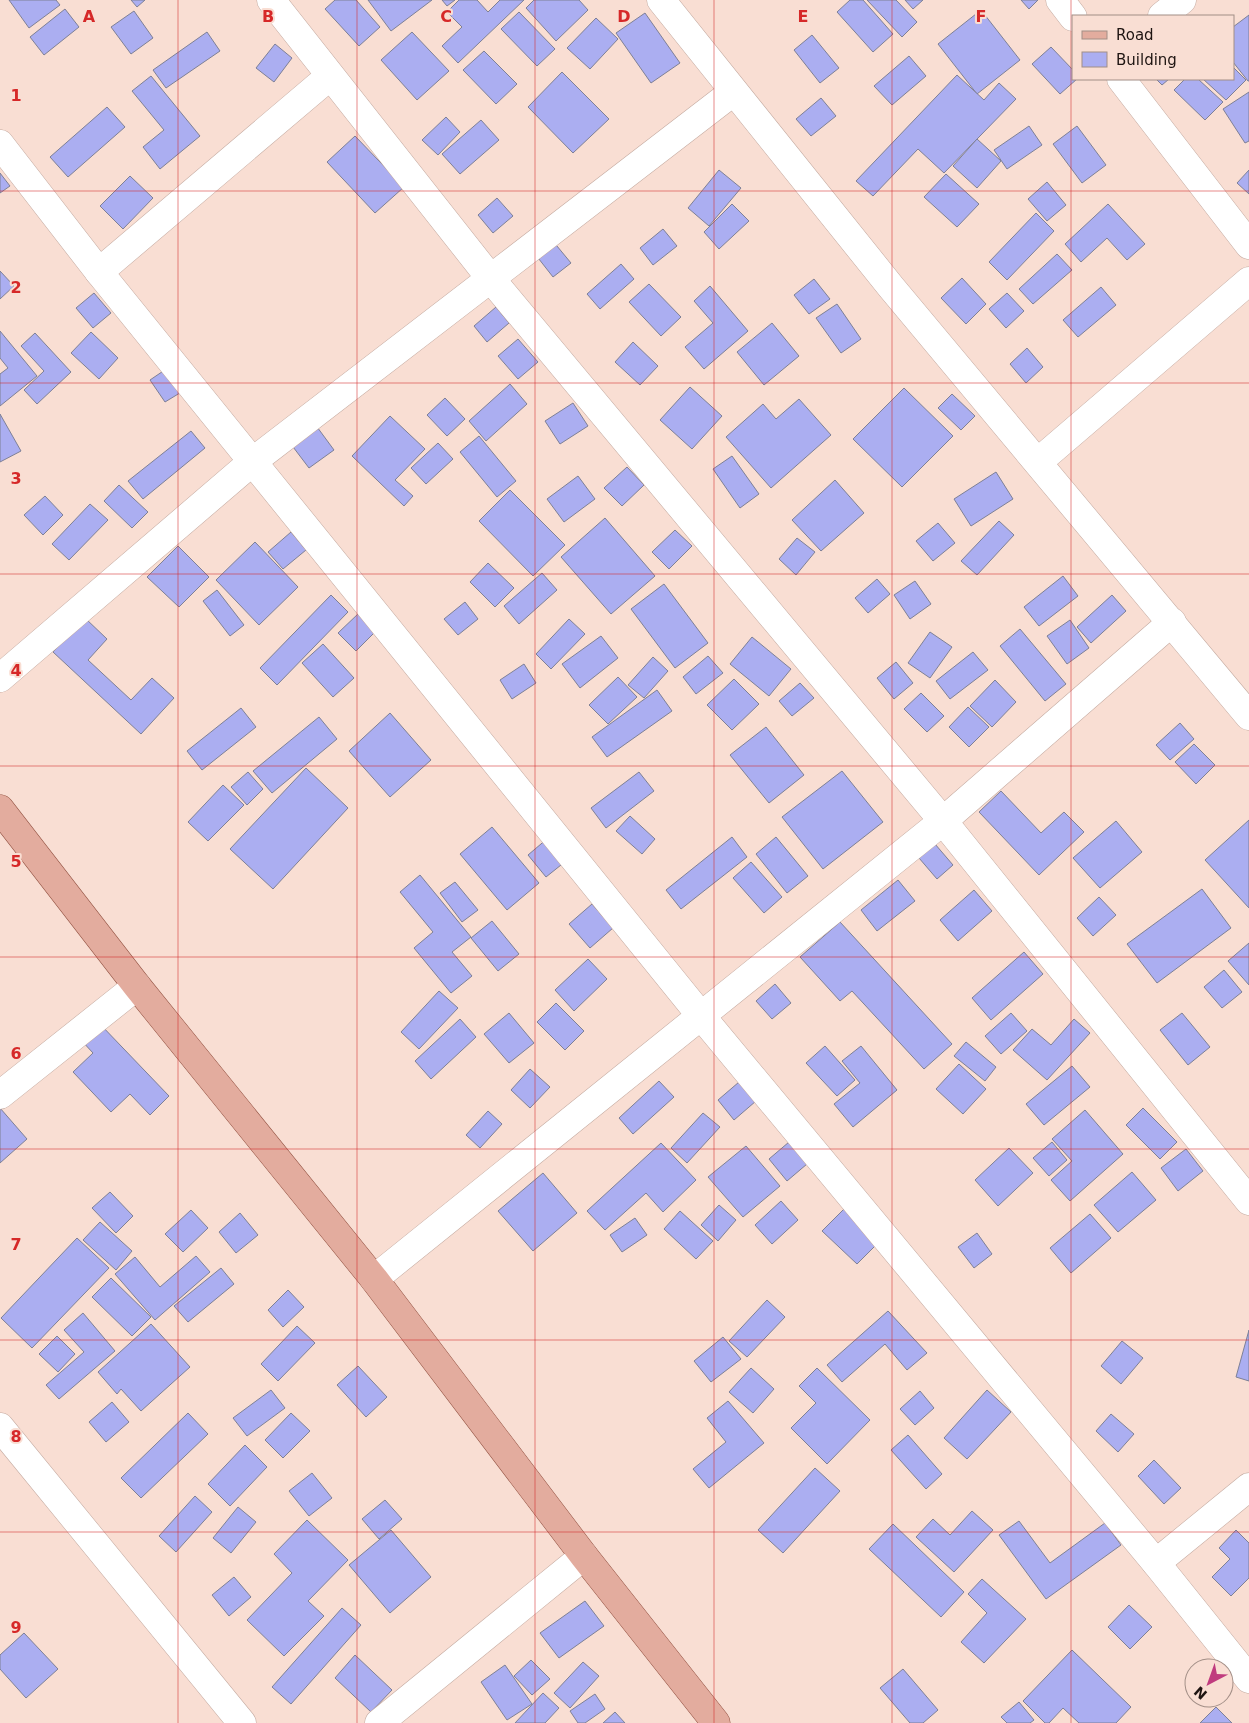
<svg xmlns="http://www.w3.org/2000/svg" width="1249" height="1723" font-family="'DejaVu Sans',sans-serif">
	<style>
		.building { fill: #abaef1; stroke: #7e8096 }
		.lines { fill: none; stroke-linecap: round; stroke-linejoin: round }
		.minor-casing { stroke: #c4aaa0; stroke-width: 29 }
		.major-casing { stroke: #935343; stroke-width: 29 }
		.minor { stroke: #fff; stroke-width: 28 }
		.major { stroke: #e3ac9e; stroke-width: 28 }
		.grid { fill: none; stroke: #d62828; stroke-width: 1; stroke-opacity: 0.55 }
		.grid-label { font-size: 16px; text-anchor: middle; font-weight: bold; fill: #d62828; stroke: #f9ded3; stroke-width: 4; stroke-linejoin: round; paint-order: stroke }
	</style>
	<rect width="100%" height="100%" fill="#f9ded3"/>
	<!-- building -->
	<g class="building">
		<path d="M9,0h47l4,5 -31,23z"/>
		<path d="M131,0h14l-8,7z"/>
		<path d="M335,0h21l24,27 -21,19 -34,-37z"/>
		<path d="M368,0h64l-41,31z"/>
		<path d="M442,0h13l-8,6z"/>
		<path d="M459,0h18l11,12 12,-12h24l-66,63 -16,-17 20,-19 -15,-15z"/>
		<path d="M534,0h45l9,10 -32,31 -30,-33z"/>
		<path d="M850,0h13l30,34 -20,18 -36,-40z"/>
		<path d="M867,0h29l21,22 -15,15z"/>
		<path d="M905,0h18l-10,9z"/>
		<path d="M1021,0h17l-9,9z"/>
		<path d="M65,9l14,18 -35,28 -14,-18z"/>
		<path d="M981,10l39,50 -43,34 -39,-50z"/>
		<path d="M134,11l19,27 -22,16 -20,-27z"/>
		<path d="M519,12l36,37 -18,17 -36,-37z"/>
		<path d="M645,13l35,50 -29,20 -35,-50z"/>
		<path d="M1249,15v66h-1l-15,-19v-35z"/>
		<path d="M596,18l22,21 -28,30 -23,-21z"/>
		<path d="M207,32l13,19 -54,37 -13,-18z"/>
		<path d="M412,32l37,39 -32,29 -36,-40z"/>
		<path d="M812,35l27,33 -19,15 -26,-33z"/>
		<path d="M275,44l17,14 -18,24 -18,-14z"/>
		<path d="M1051,47l22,23v9h4l-17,15 -28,-30z"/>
		<path d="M484,51l33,33 -21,20 -33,-34z"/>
		<path d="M909,56l17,20 -34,29 -18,-19z"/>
		<path d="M1233,67l13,13 -20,20 -23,-21h30z"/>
		<path d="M562,72l47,47 -36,34 -45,-46z"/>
		<path d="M957,75l27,25 15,-17 17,16 -72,74 -26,-24 -45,47 -17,-15z"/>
		<path d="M151,76l49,60 -40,33 -17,-22 21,-17 -32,-39z"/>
		<path d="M1156,79h13l-7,6z"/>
		<path d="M1185,79h13l25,23 -18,18 -31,-30z"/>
		<path d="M1249,92v49l-4,2 -22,-34z"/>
		<path d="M821,98l15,18 -25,20 -15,-17z"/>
		<path d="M107,107l18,20 -57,50 -18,-20z"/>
		<path d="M446,117l14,15 -22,23 -16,-15z"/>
		<path d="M481,120l18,20 -39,34 -18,-20z"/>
		<path d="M1029,126l13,19 -35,24 -13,-19z"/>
		<path d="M1077,126l29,39 -24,18 -29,-39z"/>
		<path d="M355,136l49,51 -29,26 -48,-51z"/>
		<path d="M977,139l24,22 -24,27 -24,-22z"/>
		<path d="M719,170l22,18 -32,38 -21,-18z"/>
		<path d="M1249,170v24l-12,-11z"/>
		<path d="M0,173l10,13 -10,7z"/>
		<path d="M946,174l33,30 -22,23 -33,-30z"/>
		<path d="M130,176l23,22 -30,31 -23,-23z"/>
		<path d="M1047,182l19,23 -19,16 -19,-22z"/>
		<path d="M497,198l16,18 -20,17 -15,-18z"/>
		<path d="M732,204l17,17 -30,28 -15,-17z"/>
		<path d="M1108,204l37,40 -18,16 -20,-22 -26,24 -16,-18z"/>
		<path d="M1036,213l18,18 -47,49 -18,-18z"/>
		<path d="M663,229l14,17 -24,19 -13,-17z"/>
		<path d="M552,240l19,23 -18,14 -18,-23z"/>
		<path d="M1057,254l15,16 -39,34 -14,-15z"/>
		<path d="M621,264l13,15 -34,30 -13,-15z"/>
		<path d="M0,271l14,15 -14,13z"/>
		<path d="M962,278l24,26 -20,20 -25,-26z"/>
		<path d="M814,279l16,20 -21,15 -15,-19z"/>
		<path d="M649,284l32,33 -20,19 -32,-34z"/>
		<path d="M710,286l38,45 -44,38 -19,-22 28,-24 -19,-22z"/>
		<path d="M1101,287l15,18 -38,32 -15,-17z"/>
		<path d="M94,293l17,20 -18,15 -17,-20z"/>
		<path d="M1007,293l17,18 -18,17 -17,-19z"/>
		<path d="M837,304l24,35 -20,14 -25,-35z"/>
		<path d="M496,307l13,16 -22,19 -13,-16z"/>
		<path d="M772,323l27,33 -35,29 -27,-33z"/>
		<path d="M0,331l37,45 -37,30v-32l8,-6 -8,-10z"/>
		<path d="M91,332l27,26 -19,21 -28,-26z"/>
		<path d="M35,333l36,39 -34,32 -13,-14 20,-19 -23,-25z"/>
		<path d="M518,339l20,23 -20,17 -20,-23z"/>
		<path d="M633,342l25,24 -18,19 -25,-23z"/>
		<path d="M1027,348l16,19 -17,16 -16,-19z"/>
		<path d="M178,361l15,24 -28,17 -15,-22z"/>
		<path d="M510,384l17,20 -41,37 -17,-20z"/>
		<path d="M690,387l32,29 -30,33 -32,-29z"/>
		<path d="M904,388l49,48 -51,51 -49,-48z"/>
		<path d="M952,394l23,22 -14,14 -23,-22z"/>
		<path d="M445,398l20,21 -18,17 -20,-21z"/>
		<path d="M799,399l32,36 -60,53 -45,-51 37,-33 13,15z"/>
		<path d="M573,403l15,23 -28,18 -15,-23z"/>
		<path d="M0,414l21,37 -21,11z"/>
		<path d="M309,416l25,34 -25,18 -25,-33z"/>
		<path d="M390,416l35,33 -30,31 18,16 -9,10 -52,-50z"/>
		<path d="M191,431l14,17 -62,51 -15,-18z"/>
		<path d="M479,436l37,45 -19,16 -37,-45z"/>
		<path d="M438,443l15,16 -27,25 -15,-16z"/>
		<path d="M732,456l27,38 -19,14 -27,-39z"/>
		<path d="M627,467l17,18 -22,21 -18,-18z"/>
		<path d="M996,472l17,27 -42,27 -17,-27z"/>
		<path d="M578,476l17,23 -31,23 -17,-23z"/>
		<path d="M835,480l29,33 -43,38 -29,-31z"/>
		<path d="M119,485l29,27 -16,16 -28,-27z"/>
		<path d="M510,490l55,55 -32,31 -54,-55z"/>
		<path d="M45,496l18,19 -20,20 -19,-20z"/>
		<path d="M90,504l18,16 -39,40 -17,-16z"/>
		<path d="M605,518l50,58 -44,38 -50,-57z"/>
		<path d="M999,521l15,14 -37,40 -16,-14z"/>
		<path d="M938,523l17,20 -22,18 -17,-20z"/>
		<path d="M675,530l17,16 -23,23 -17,-17z"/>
		<path d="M291,532l15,18 -23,19 -15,-17z"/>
		<path d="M797,538l18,14 -19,23 -17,-16z"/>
		<path d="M255,542l43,45 -39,38 -43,-45z"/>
		<path d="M178,546l31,31 -30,30 -32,-30z"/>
		<path d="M488,563l26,25 -19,19 -25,-25z"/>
		<path d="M542,573l15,17 -38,34 -15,-18z"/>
		<path d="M1063,576l15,20 -39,30 -15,-19z"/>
		<path d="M877,579l13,15 -22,19 -13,-15z"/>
		<path d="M915,581l16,23 -21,15 -16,-24z"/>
		<path d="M664,584l44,59 -33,25 -44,-59z"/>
		<path d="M217,590l27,35 -14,11 -27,-35z"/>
		<path d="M331,595l17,17 -71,73 -17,-17z"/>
		<path d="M1112,595l14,16 -35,32 -14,-16z"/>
		<path d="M465,602l13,17 -20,16 -14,-16z"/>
		<path d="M359,613l17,18 -20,20 -18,-18z"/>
		<path d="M85,618l22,21 -19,21 43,40 21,-22 22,20 -33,36 -88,-82z"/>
		<path d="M569,619l16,15 -34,35 -15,-15z"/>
		<path d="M1070,620l19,28 -22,16 -20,-28z"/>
		<path d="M1020,629l46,55 -21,17 -45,-55z"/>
		<path d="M930,632l22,15 -22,31 -22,-15z"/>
		<path d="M601,636l17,22 -38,30 -18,-24z"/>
		<path d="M752,637l39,32 -22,27 -39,-32z"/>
		<path d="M323,644l31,34 -21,19 -31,-34z"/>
		<path d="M973,652l15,18 -38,29 -14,-18z"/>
		<path d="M708,656l15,17 -27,21 -13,-17z"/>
		<path d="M653,657l15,14 -24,27 -16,-13z"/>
		<path d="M896,662l17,21 -19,16 -17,-21z"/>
		<path d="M524,664l12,19 -24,16 -12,-19z"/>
		<path d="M618,677l19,20 -29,27 -19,-19z"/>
		<path d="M734,679l25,25 -27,26 -25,-25z"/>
		<path d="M995,680l21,22 -24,25 -22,-21z"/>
		<path d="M800,683l14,15 -22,18 -13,-15z"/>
		<path d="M657,690l15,21 -65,46 -15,-20z"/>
		<path d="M921,693l23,23 -17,16 -23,-23z"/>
		<path d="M968,707l21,20 -20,20 -20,-20z"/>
		<path d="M241,708l15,19 -54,43 -15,-19z"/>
		<path d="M390,713l41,47 -41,37 -41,-46z"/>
		<path d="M319,717l18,22 -65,54 -19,-22z"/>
		<path d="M1180,723l14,16 -24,21 -14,-15z"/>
		<path d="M766,727l38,48 -35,28 -39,-48z"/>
		<path d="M1194,744l21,21 -19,19 -21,-22z"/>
		<path d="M306,768l42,40 -75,81 -43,-40z"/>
		<path d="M842,771l41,51 -60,47 -41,-52z"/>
		<path d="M248,772l15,17 -16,16 -16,-18z"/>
		<path d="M639,772l15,19 -48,37 -15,-20z"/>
		<path d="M223,785l21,20 -36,36 -20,-19z"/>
		<path d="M1001,791l40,42 23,-21 20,20 -45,43 -60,-63z"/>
		<path d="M630,816l25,23 -13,15 -26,-23z"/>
		<path d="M1249,820v88l-44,-48z"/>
		<path d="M1116,821l26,31 -42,36 -27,-30z"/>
		<path d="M492,827l47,56 -32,27 -47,-56z"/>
		<path d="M732,837l15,20 -66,52 -15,-19z"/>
		<path d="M776,837l32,39 -21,17 -31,-39z"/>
		<path d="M548,838l18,23 -20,16 -18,-22z"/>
		<path d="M935,844l18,21 -16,14 -18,-21z"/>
		<path d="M751,862l31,35 -18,16 -31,-35z"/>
		<path d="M420,875l51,62 -19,15 20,24 -21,17 -37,-45 19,-16 -33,-40z"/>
		<path d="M898,880l17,21 -38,30 -16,-21z"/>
		<path d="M455,882l23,28 -16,12 -22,-29z"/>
		<path d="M1202,889l29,39 -74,55 -30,-39z"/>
		<path d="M974,890l18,21 -34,30 -18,-21z"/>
		<path d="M1099,897l17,18 -23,21 -16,-18z"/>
		<path d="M592,904l21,24 -23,20 -21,-24z"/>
		<path d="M492,921l27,33 -21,17 -27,-33z"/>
		<path d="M840,922l112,122 -28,25 -72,-78 -12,10 -40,-44z"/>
		<path d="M1249,943v42l-21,-24z"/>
		<path d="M1024,952l19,22 -52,46 -19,-22z"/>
		<path d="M588,959l19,20 -33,32 -19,-21z"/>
		<path d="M1224,970l18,22 -20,16 -18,-21z"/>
		<path d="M775,984l16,19 -19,16 -16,-18z"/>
		<path d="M439,991l19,17 -39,41 -18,-17z"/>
		<path d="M556,1003l28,28 -19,19 -28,-28z"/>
		<path d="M509,1013l25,30 -25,20 -25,-29z"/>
		<path d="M1011,1013l16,18 -26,23 -16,-18z"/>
		<path d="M1182,1013l28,34 -22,18 -28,-35z"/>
		<path d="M460,1019l16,18 -45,42 -16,-18z"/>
		<path d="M1074,1019l16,14 -43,47 -34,-30 19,-21 19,16z"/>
		<path d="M99,1023l70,73 -19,19 -20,-21 -19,18 -38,-40 20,-19 -12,-13z"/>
		<path d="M966,1042l30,25 -11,14 -31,-25z"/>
		<path d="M825,1046l30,34 -18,16 -31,-33z"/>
		<path d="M861,1046l36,44 -44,37 -19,-23 26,-21 -18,-22z"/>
		<path d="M959,1064l27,25 -23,25 -27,-25z"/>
		<path d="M1072,1066l18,21 -46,38 -18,-21z"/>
		<path d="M530,1069l20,18 -20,21 -19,-18z"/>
		<path d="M659,1081l15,16 -41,37 -14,-16z"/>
		<path d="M739,1082l17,19 -22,19 -16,-20z"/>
		<path d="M0,1108l27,31 -27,24z"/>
		<path d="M1143,1108l34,34 -17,17 -34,-34z"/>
		<path d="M1085,1110l38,44 -53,47 -19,-21 21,-19 -20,-22z"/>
		<path d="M488,1111l14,13 -22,24 -14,-13z"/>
		<path d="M703,1113l17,14 -33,36 -16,-15z"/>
		<path d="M789,1142l18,22 -20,17 -18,-22z"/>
		<path d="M1052,1142l15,18 -18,16 -16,-18z"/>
		<path d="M661,1143l35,37 -33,32 -17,-19 -41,37 -18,-19z"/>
		<path d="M746,1146l34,40 -37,31 -35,-40z"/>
		<path d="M1009,1148l24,25 -35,33 -23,-26z"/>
		<path d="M1186,1149l17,22 -25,20 -17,-23z"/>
		<path d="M1132,1172l24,28 -38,32 -24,-27z"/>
		<path d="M543,1173l34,40 -44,38 -35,-40z"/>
		<path d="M110,1192l23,24 -17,17 -24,-25z"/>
		<path d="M781,1201l17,19 -26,24 -17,-19z"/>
		<path d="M719,1205l17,15 -18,21 -17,-16z"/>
		<path d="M844,1209l35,33 -22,22 -35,-33z"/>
		<path d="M191,1210l17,18 -25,24 -18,-18z"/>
		<path d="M680,1211l33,30 -17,18 -32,-30z"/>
		<path d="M240,1213l18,22 -22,18 -17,-21z"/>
		<path d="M1090,1214l21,24 -40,35 -21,-25z"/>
		<path d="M635,1218l12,17 -25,17 -12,-17z"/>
		<path d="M100,1222l32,29 -16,19 -33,-30z"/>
		<path d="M977,1233l15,21 -18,14 -16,-21z"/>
		<path d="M77,1238l32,30 -77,80 -31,-30z"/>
		<path d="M196,1256l14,16 -55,48 -40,-46 20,-17 25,30z"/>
		<path d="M221,1268l13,16 -46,38 -14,-16z"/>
		<path d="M111,1278l40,39 -19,19 -40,-39z"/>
		<path d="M288,1290l16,17 -21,20 -15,-17z"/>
		<path d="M767,1300l18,17 -38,40 -18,-16z"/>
		<path d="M888,1311l39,42 -20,17 -22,-26 -43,38 -15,-17z"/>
		<path d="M83,1313l32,38 -56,48 -13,-14 38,-33 -20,-22z"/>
		<path d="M151,1324l39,43 -49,44 -20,-22 -4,5 -19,-22z"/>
		<path d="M297,1326l18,17 -37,38 -17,-17z"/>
		<path d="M1249,1330v51l-13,-4z"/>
		<path d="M57,1336l18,18 -17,18 -19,-18z"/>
		<path d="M723,1337l18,22 -30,23 -17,-21z"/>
		<path d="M1122,1341l21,17 -22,26 -20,-18z"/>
		<path d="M358,1366l29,31 -21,20 -29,-32z"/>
		<path d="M751,1368l23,21 -21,24 -24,-21z"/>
		<path d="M817,1368l53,52 -43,44 -36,-36 25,-25 -17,-17z"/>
		<path d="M271,1390l14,18 -38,28 -14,-18z"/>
		<path d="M987,1390l24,22 -44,47 -23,-21z"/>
		<path d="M920,1391l14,17 -19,17 -15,-16z"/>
		<path d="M728,1401l36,42 -55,45 -16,-19 33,-27 -19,-24z"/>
		<path d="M112,1402l17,20 -23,20 -17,-20z"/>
		<path d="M188,1413l20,21 -67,64 -20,-20z"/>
		<path d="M291,1413l19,18 -27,27 -18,-18z"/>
		<path d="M1111,1414l23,20 -16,18 -22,-21z"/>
		<path d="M908,1435l34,39 -16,15 -35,-39z"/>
		<path d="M245,1445l22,22 -37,39 -22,-22z"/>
		<path d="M1154,1460l27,28 -17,16 -26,-28z"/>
		<path d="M815,1468l25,23 -57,62 -25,-23z"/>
		<path d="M312,1473l20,25 -23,18 -20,-25z"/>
		<path d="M195,1496l17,16 -36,40 -17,-16z"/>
		<path d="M385,1500l17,19 -23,20 -17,-20z"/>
		<path d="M238,1507l18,15 -25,31 -18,-15z"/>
		<path d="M972,1511l21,19 -39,42 -38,-35 17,-18 17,16z"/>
		<path d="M307,1520l41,40 -40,41 16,15 -40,40 -37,-36 45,-47 -18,-19z"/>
		<path d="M1019,1521l31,42 55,-40 16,22 -75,54 -47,-64z"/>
		<path d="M893,1524l71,68 -23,25 -72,-68z"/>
		<path d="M391,1530l40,47 -41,36 -41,-48z"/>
		<path d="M1236,1530l13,13v35l-18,18 -19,-19 18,-18 -11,-11z"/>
		<path d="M234,1577l17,20 -22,19 -17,-21z"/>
		<path d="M982,1579l44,40 -42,44 -23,-21 26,-29 -19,-19z"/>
		<path d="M585,1601l19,25 -45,32 -19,-25z"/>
		<path d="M1129,1605l23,22 -22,22 -22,-22z"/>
		<path d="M342,1608l19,17 -70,79 -19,-17z"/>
		<path d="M24,1633l34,36 -32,29 -26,-29v-14z"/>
		<path d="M1072,1650l59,57 -15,16h-37l-16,-15 -14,15h-4l-22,-22z"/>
		<path d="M355,1655l37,35 -21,22 -36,-34z"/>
		<path d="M531,1660l19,19 -18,16 -18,-19z"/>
		<path d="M583,1662l16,14 -29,32 -16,-15z"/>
		<path d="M505,1665l27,39 -25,16 -26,-38z"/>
		<path d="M903,1669l35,41 -15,13h-13l-30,-35z"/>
		<path d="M543,1693l16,15 -14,15h-30z"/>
		<path d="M595,1694l10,15 -20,14h-7l-8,-12z"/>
		<path d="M1019,1702l15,18 -4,3h-23l-6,-6z"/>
		<path d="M1216,1707l16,16h-32z"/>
		<path d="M615,1712l10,11h-22z"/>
	</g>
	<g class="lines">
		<!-- minor casing -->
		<g class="minor-casing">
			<g id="minor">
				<path d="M271,0l220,279 452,542 306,380"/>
				<path d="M661,0l230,287 358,429"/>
				<path d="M1060,0l13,17"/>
				<path d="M1162,16l20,-16"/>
				<path d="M1121,79l128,166"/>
				<path d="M0,144l99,128 603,745 454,546 93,116"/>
				<path d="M99,272l231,-196"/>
				<path d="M1038,462l211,-181"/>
				<path d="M0,678l252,-216 481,-370"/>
				<path d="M0,1095l137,-109"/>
				<path d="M374,1279l569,-458 229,-199"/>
				<path d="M0,1427l242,296"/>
				<path d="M1156,1563l93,-76"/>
				<path d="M379,1723l205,-167"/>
			</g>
		</g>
		<!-- major casing -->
		<g class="major-casing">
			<path id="major" d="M0,809l137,177 237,293 210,277 132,167"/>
		</g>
		<!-- minor -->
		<use href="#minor" class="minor"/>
		<!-- major -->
		<use href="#major" class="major"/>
	</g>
	<!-- grid -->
	<path class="grid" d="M178,0v1723M357,0v1723M535,0v1723M714,0v1723M892,0v1723M1071,0v1723M0,191h1249M0,383h1249M0,574h1249M0,766h1249M0,957h1249M0,1149h1249M0,1340h1249M0,1532h1249"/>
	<g class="grid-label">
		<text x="89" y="22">A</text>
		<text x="268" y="22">B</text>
		<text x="446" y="22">C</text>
		<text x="624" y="22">D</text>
		<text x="803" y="22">E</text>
		<text x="981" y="22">F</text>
		<text x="16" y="101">1</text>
		<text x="16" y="293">2</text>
		<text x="16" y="484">3</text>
		<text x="16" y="676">4</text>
		<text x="16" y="867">5</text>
		<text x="16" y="1059">6</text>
		<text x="16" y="1250">7</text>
		<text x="16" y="1442">8</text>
		<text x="16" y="1633">9</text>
	</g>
	<!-- legend -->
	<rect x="1072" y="15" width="162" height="65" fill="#f9ded3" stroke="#a28e86"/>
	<rect x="1082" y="31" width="25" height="8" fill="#e3ac9e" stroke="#a28e86"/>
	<text x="1116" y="40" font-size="15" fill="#1f1512">Road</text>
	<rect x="1082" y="52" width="25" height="15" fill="#abaef1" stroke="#a28e86"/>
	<text x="1116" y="65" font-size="15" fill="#1f1512">Building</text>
	<!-- north arrow -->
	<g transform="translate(1209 1683) rotate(221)"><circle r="24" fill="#f9ded3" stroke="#a28e86"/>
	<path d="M0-4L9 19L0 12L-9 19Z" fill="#c03b7e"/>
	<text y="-8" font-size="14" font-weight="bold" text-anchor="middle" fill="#1f1512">N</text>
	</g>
</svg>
